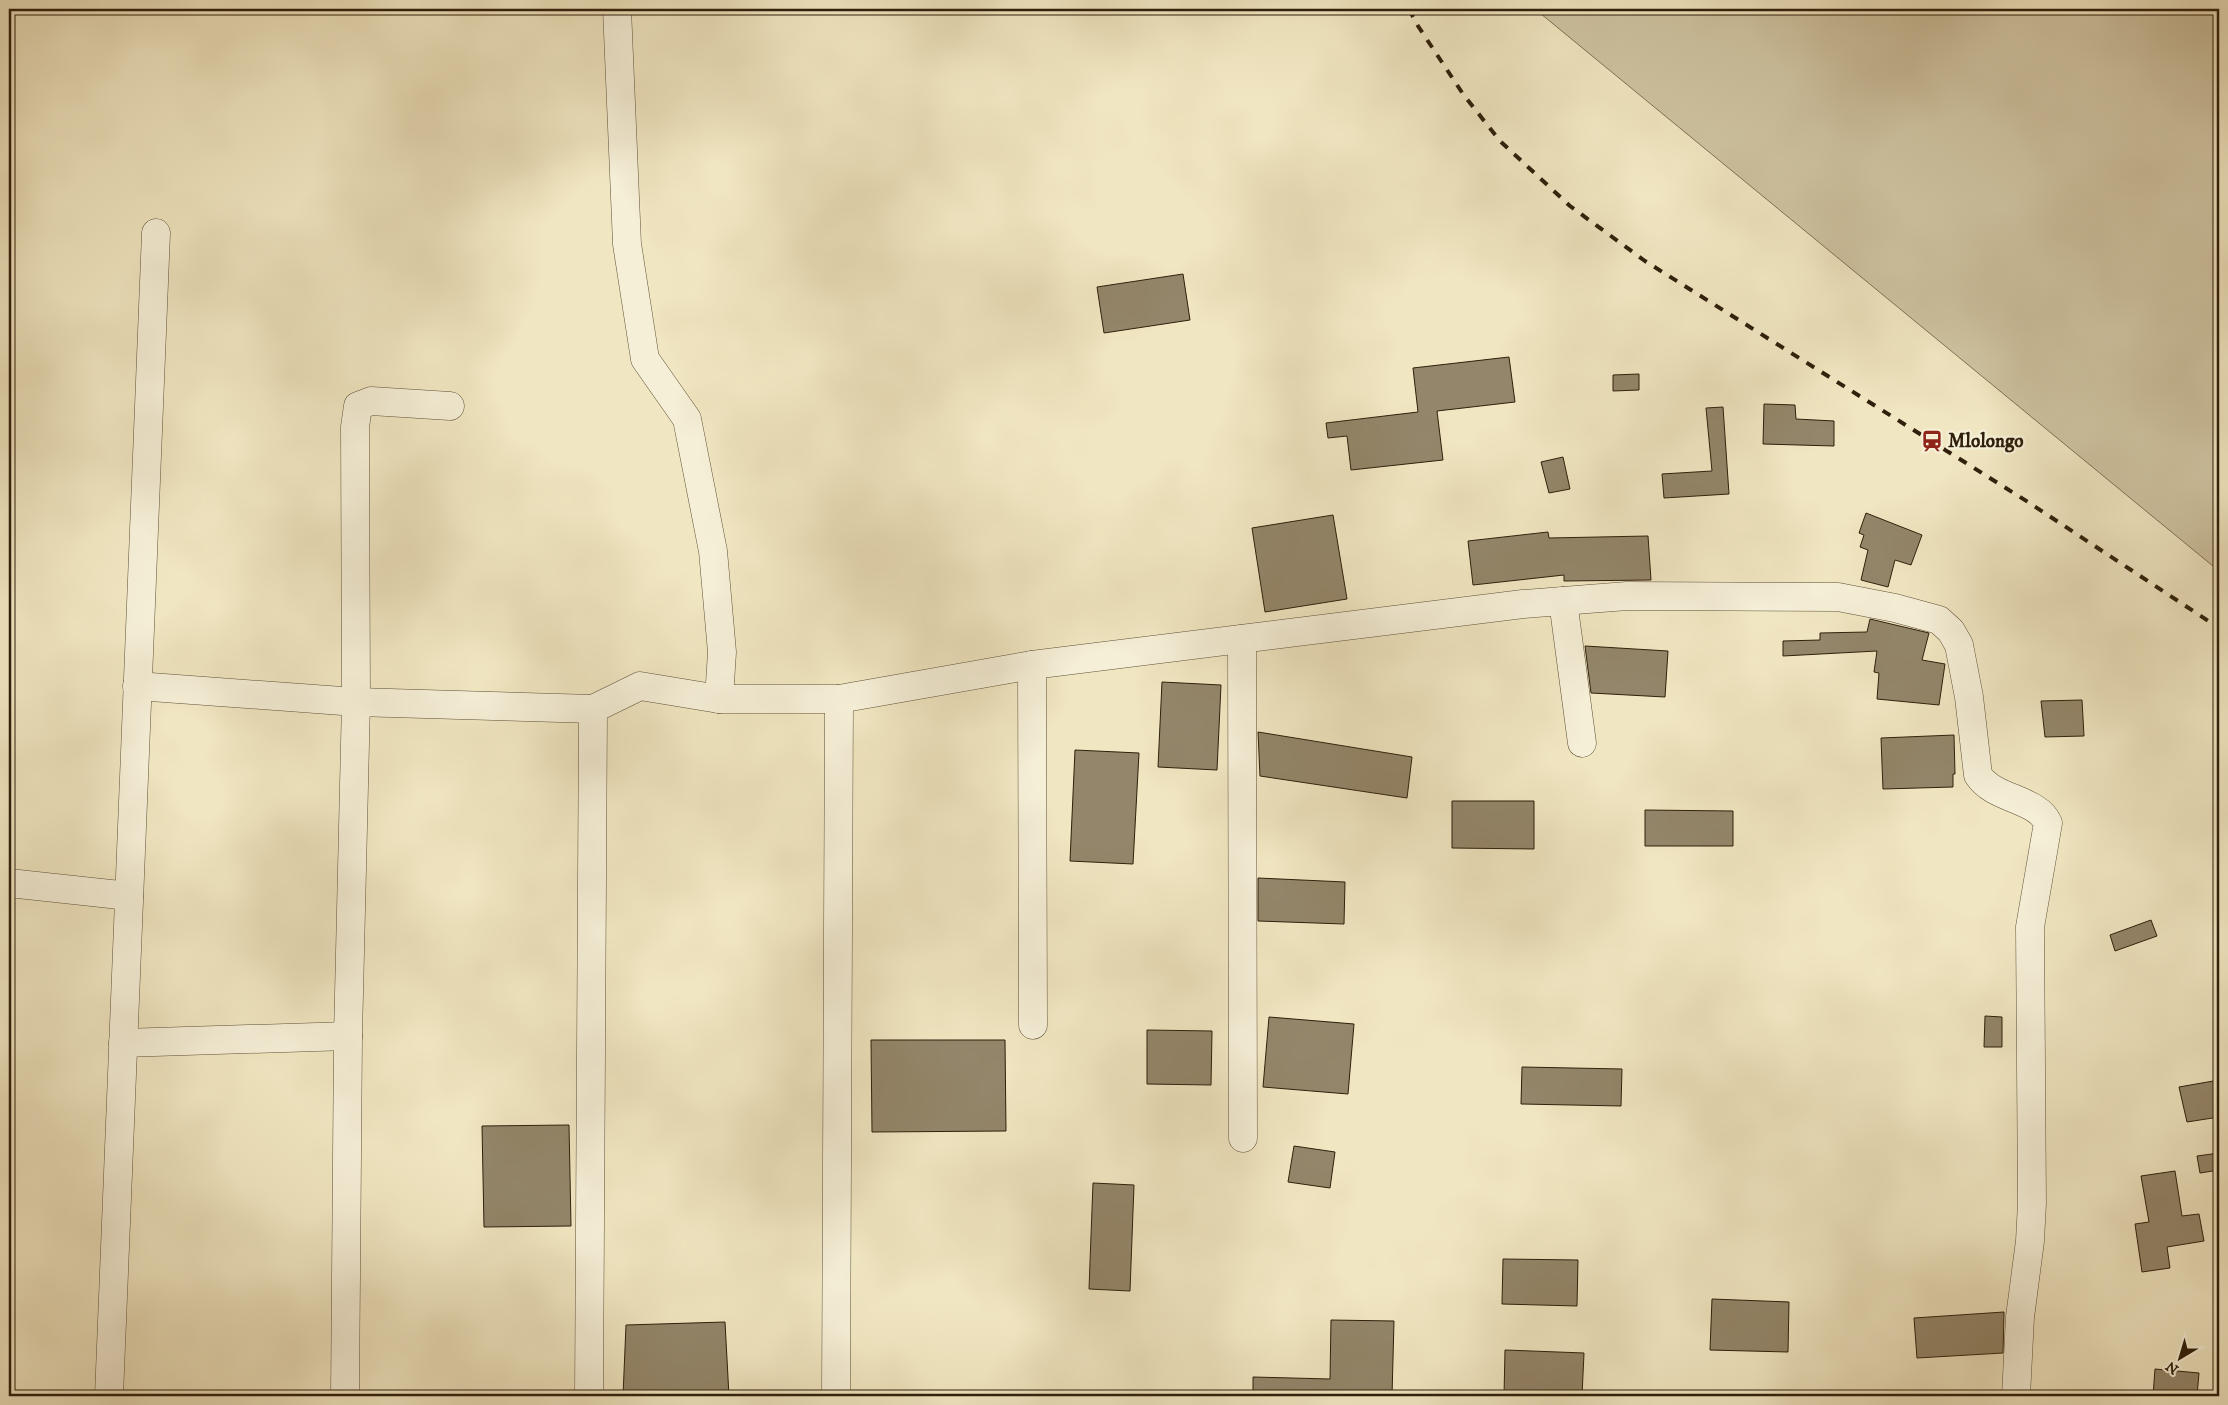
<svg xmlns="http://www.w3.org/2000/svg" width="2228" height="1405" font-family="'IM FELL DW Pica',serif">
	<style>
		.green { fill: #cfc4a2; stroke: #7f7256 }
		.building { fill: #93866a; stroke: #2f1f0b }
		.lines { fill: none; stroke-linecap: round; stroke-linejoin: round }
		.minor-casing { stroke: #5f5138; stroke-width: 29 }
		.minor { stroke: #f5efd7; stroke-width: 28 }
		.rail { stroke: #2f1f0b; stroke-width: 4; stroke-dasharray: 9 9; stroke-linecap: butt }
		.labels { text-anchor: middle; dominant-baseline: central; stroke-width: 4.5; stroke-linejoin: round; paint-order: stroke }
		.poi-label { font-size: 19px; font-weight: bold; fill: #2f1f0b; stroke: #f5efd7; text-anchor: start }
	</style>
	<rect width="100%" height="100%" fill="#f0e6c1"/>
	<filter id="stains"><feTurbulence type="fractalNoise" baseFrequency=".004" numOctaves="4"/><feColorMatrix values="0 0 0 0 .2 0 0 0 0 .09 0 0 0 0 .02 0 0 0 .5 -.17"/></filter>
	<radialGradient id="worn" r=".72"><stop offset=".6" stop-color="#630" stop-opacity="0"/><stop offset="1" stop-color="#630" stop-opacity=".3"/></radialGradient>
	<!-- green -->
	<path class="green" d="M1535,9h684v562z"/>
	<!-- building -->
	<g class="building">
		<path d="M1183,274l7,46 -86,13 -7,-46z"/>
		<path d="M1509,357l6,45 -78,9 6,49 -92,10 -4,-34 -19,2 -2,-15 92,-11 -5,-44z"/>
		<path d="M1639,374v16l-26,1v-16z"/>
		<path d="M1764,404l31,1 1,14 38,2v25l-71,-2z"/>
		<path d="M1723,407l6,87 -65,4 -2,-24 50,-3 -6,-63z"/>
		<path d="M1563,457l7,32 -21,4 -8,-31z"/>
		<path d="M1866,513l56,22 -11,30 -16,-5 -7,27 -27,-7 7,-30 -8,-3 4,-12 -5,-2z"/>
		<path d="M1333,515l14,84 -82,13 -13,-84z"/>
		<path d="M1548,532l1,6 99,-2 3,44 -87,1v-6l-91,10 -5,-44z"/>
		<path d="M1870,619l59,14 -7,27 23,4 -6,41 -62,-6 2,-26 -5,-1 3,-21 -94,5v-15l37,-1v-7l47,-1z"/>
		<path d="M1585,646l83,5 -3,46 -74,-4z"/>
		<path d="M1162,682l59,3 -4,85 -59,-3z"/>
		<path d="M2082,700l2,36 -39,1 -4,-36z"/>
		<path d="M1258,732l154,25 -5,41 -147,-22z"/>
		<path d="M1954,735l1,39h-2v13l-70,2 -2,-51z"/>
		<path d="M1075,750l64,3 -6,111 -63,-3z"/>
		<path d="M1452,801h82v48l-82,-1z"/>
		<path d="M1645,810l88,1v35h-88z"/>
		<path d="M1258,878l87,4 -1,42 -86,-3z"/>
		<path d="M2151,920l6,16 -42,15 -5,-16z"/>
		<path d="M1985,1016l17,1v30h-18z"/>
		<path d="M1269,1017l85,7 -6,70 -85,-7z"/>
		<path d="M1147,1030l65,1 -1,54 -64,-1z"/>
		<path d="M871,1040h134l1,91 -134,1z"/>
		<path d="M1522,1067l100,2 -1,37 -100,-2z"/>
		<path d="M2219,1080v37l-32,5 -8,-35z"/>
		<path d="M569,1125l2,101 -87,1 -2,-101z"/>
		<path d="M1294,1146l41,6 -5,36 -42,-6z"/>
		<path d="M2219,1153v17l-19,3 -3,-17z"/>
		<path d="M2175,1171l7,45 17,-2 5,27 -37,6 3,21 -28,4 -7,-48 14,-2 -8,-46z"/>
		<path d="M1093,1183l41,2 -4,106 -41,-2z"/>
		<path d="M1503,1259l75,1 -1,46 -75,-2z"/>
		<path d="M1712,1299l77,3 -1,50 -78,-2z"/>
		<path d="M2004,1312l-1,41 -86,5 -3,-40z"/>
		<path d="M1331,1320l63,1 -2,75h-139v-19l77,2z"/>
		<path d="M725,1322l4,74h-106l3,-71z"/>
		<path d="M1505,1350l79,3 -2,43h-78z"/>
		<path d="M2155,1369l44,4 -2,23h-44z"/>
	</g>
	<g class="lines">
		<!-- minor casing -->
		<g class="minor-casing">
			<g id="minor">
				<path d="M1563,601l19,142"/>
				<path d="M1242,639l1,499"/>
				<path d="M1032,665l1,360"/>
				<path d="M137,686l219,16 -1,-275 3,-21 13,-5 79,5"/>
				<path d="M719,699h120l-3,697"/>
				<path d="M839,699l193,-34 491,-61 104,-8 211,1 57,11 44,12 12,11 8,14 10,52 9,78c16,25 59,23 70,48l-18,104 2,276 -2,38 -10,76 -4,79"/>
				<path d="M9,883l120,13"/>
				<path d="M123,1043l225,-7"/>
				<path d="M109,1396l47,-1163"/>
				<path d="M345,1396l3,-360 8,-334 237,7"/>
				<path d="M589,1396l4,-687 47,-23 79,13 3,-47 -9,-101 -26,-132 -42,-60 -18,-115 -10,-235"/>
			</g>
		</g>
		<!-- minor -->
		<use href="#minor" class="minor"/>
		<!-- rail -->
		<path class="rail" d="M1409,9l9,17 45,68 37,47 70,65 75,55 383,241 191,126"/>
	</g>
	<!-- icons -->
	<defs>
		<g id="station-bare" transform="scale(1.725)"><path d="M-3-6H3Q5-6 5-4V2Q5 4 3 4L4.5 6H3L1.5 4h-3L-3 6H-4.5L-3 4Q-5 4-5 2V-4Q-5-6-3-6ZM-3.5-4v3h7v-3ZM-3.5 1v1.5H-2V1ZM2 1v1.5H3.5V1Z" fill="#8f2418" stroke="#f5efd7" stroke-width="2.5" paint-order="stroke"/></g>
	</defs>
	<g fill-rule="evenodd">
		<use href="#station-bare" x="1932" y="441"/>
	</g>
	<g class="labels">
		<!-- poi labels -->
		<g class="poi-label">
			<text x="1948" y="441">Mlolongo</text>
		</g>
	</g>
	<!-- margin -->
	<rect width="2228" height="1405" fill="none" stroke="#f0e6c1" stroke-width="30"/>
	<rect x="10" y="10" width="2208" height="1385" fill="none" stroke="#2f1f0b" stroke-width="2.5"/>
	<rect x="15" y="15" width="2198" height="1375" fill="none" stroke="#2f1f0b"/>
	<!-- north arrow -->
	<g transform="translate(2180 1358) rotate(218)" stroke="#f5efd7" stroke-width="4" paint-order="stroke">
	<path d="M0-4L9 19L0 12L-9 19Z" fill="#2f1f0b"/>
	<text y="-8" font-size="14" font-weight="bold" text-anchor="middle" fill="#2f1f0b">N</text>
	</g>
	<rect width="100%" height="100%" filter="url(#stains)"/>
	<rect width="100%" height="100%" fill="url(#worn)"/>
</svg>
